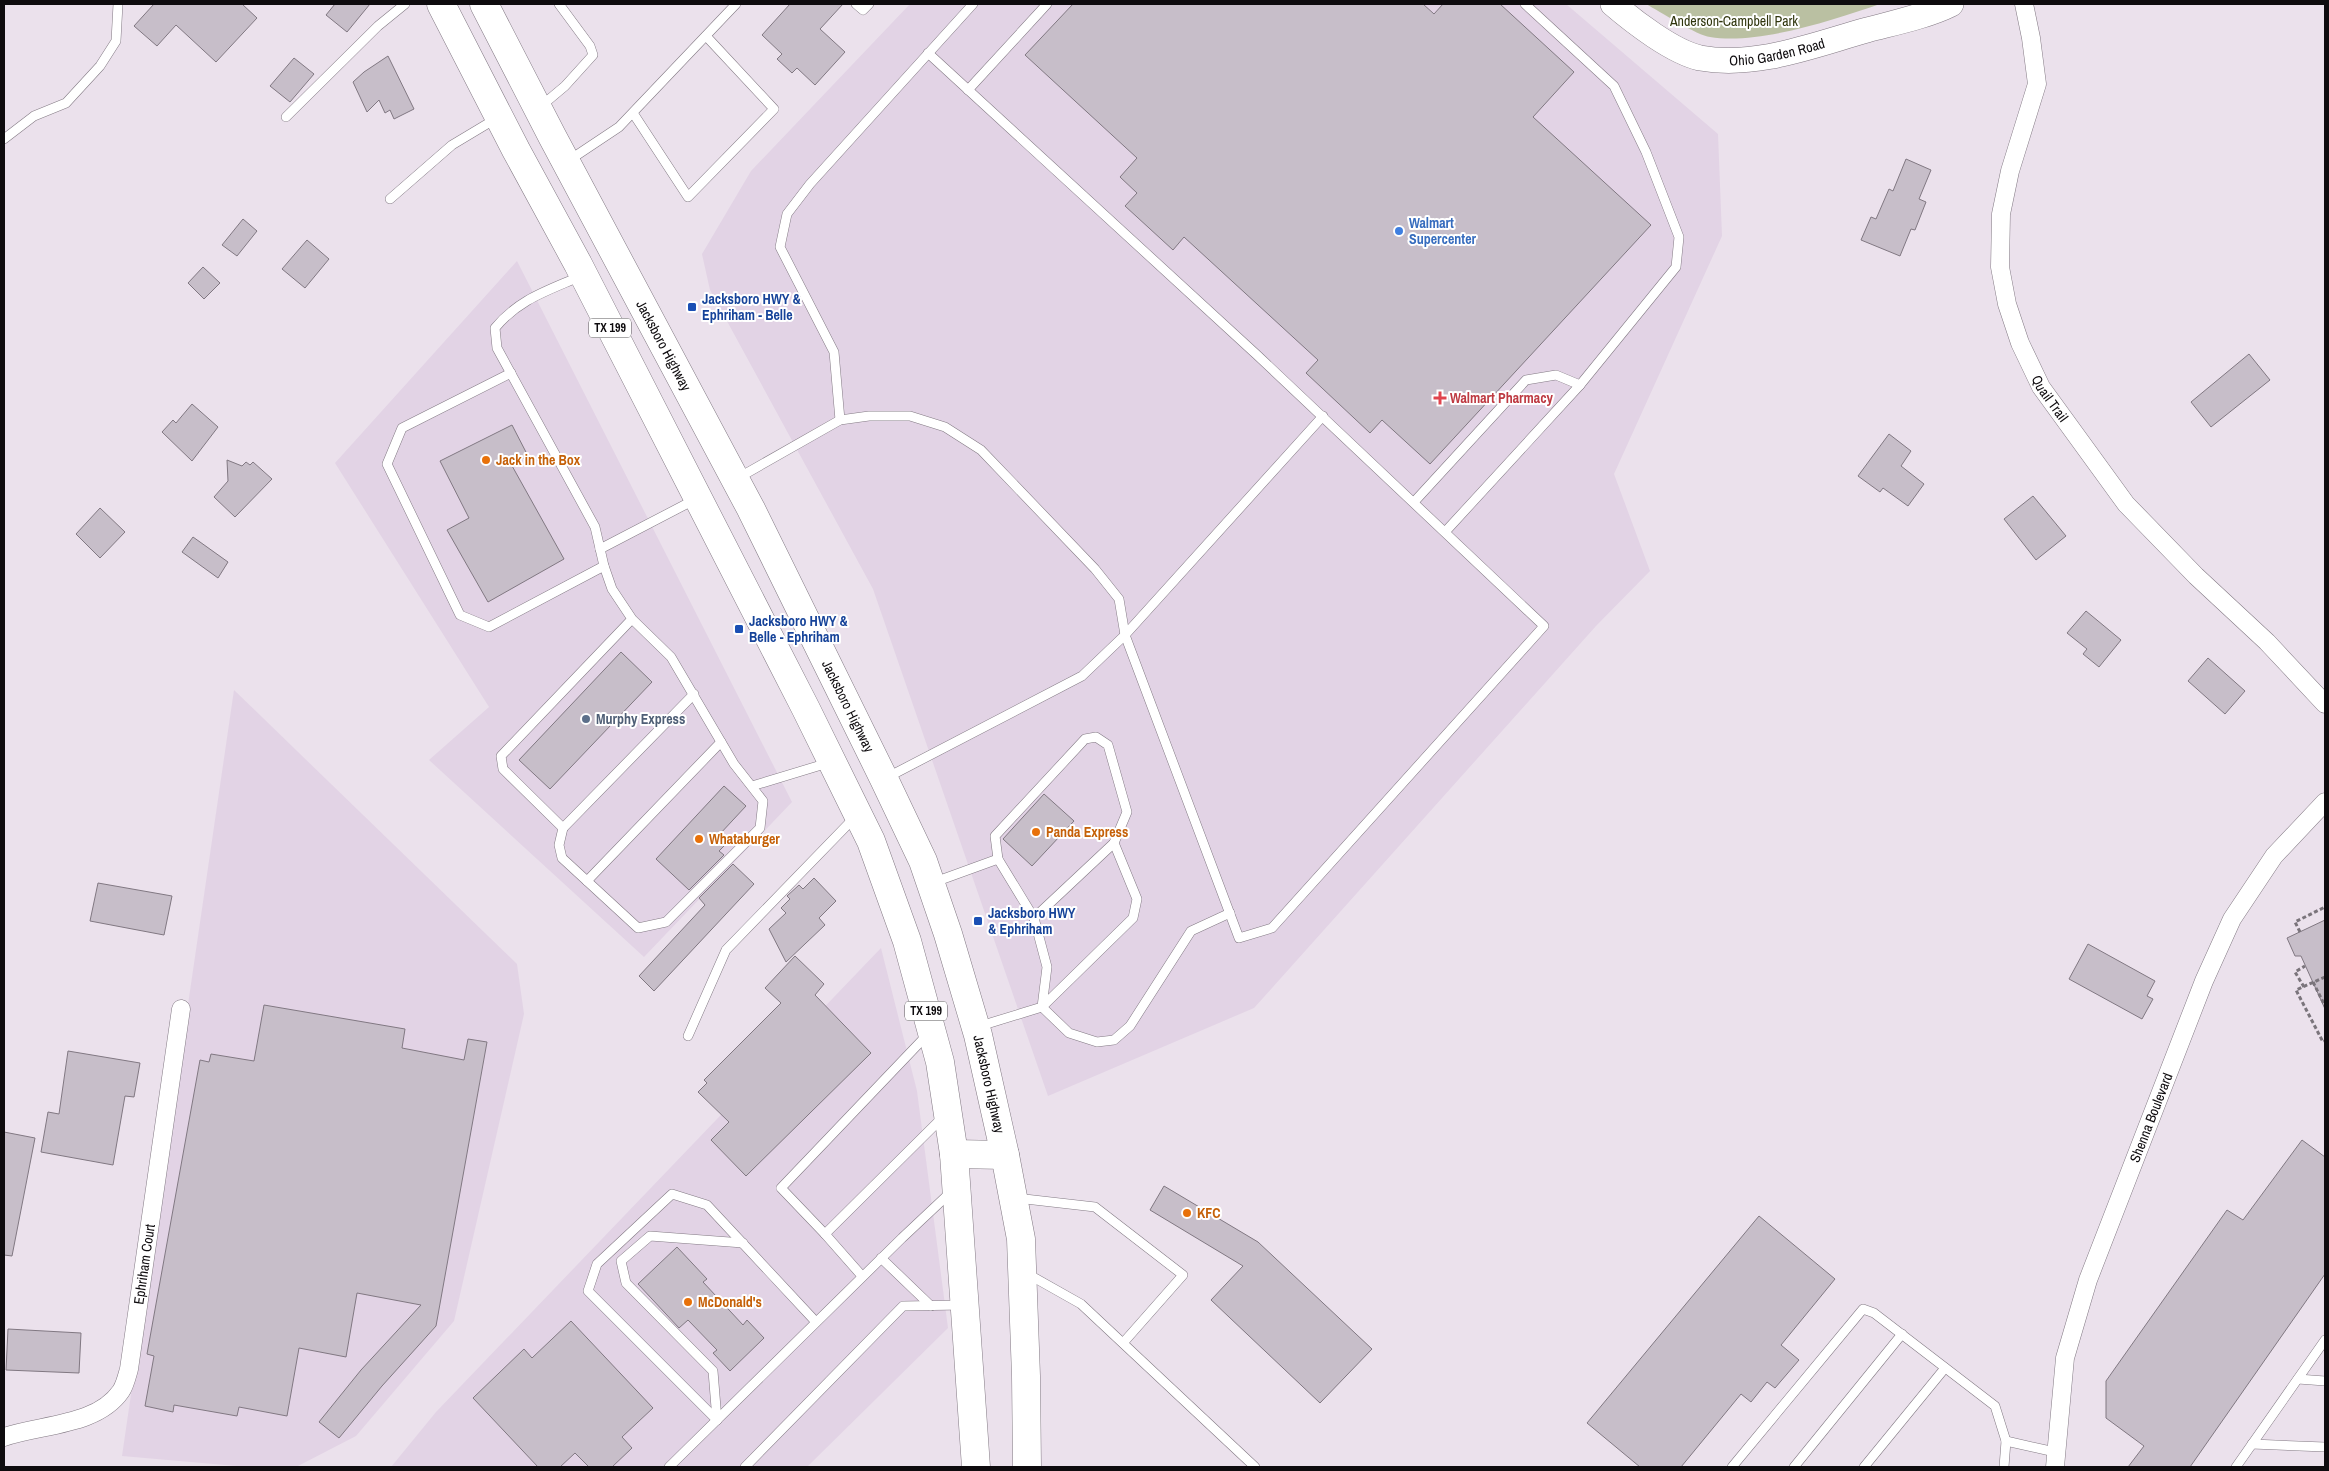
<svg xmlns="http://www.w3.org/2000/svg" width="2329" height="1471" font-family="'Archivo Narrow',sans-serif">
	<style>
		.built { fill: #e2d3e5 }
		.green { fill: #bac0a2 }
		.building { fill: #c7bec9; stroke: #817882 }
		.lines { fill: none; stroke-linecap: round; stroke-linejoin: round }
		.lane-casing { stroke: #837a84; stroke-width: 10 }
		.street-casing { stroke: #837a84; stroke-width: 19 }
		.secondary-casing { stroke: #837a84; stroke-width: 26 }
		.primary-casing { stroke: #837a84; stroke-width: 29 }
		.path { stroke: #7a747b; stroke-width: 3; stroke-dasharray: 4 2.5; stroke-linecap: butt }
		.lane { stroke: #fff; stroke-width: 9 }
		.street { stroke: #fff; stroke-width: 18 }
		.secondary { stroke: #fff; stroke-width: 25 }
		.primary { stroke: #fff; stroke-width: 28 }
		.shop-dot { fill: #3f7fe0; stroke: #fff; stroke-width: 2 }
		.transit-dot { fill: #1a4fb4; stroke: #fff; stroke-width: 2 }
		.health-dot { fill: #e0444e; stroke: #fff; stroke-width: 2 }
		.food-dot { fill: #e8710a; stroke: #fff; stroke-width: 2 }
		.service-dot { fill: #5c6f8a; stroke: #fff; stroke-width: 2 }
		.labels { text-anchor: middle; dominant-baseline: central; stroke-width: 4; stroke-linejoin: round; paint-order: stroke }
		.shield { fill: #fff; stroke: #565456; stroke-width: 1 }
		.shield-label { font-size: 12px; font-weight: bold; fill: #0e0b0e }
		.park-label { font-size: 14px; fill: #30350d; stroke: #fff }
		.street-label { font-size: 14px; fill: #0e0b0e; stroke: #fff }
		.shop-label { font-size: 14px; font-weight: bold; fill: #366cbe; stroke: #fff; text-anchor: start }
		.transit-label { font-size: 14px; font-weight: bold; fill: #164399; stroke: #fff; text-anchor: start }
		.health-label { font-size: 14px; font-weight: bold; fill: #be3a42; stroke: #fff; text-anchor: start }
		.food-label { font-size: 14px; font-weight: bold; fill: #c56008; stroke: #fff; text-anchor: start }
		.service-label { font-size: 14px; font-weight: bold; fill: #4e5e75; stroke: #fff; text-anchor: start }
	</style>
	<rect width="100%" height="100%" fill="#ebe1ec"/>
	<!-- built -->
	<g class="built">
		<path d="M910,4h656l152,130 4,102 -108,238 36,97 -54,55 -342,382 -206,88 -175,-507 -163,-299 -8,-36 49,-83z"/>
		<path d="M517,261l275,541 -148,155 -215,-197 60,-53 -154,-244z"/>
		<path d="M234,690l283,274 7,50 -70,307 -98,115 -60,31h-48l-126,-11z"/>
		<path d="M881,948l36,143 31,237 -141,139h-416l45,-55z"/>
	</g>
	<!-- green -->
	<path class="green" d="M1646,4h234c-46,16 -122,41 -170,33 -12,-1 -51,-26 -64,-33z"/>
	<!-- building -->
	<g class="building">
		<path d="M154,4h88l15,14 -41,44 -40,-37 -19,21 -23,-20z"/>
		<path d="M335,4h35l-23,28 -21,-17z"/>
		<path d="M790,4h53l-23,25 25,23 -30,33 -18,-17 -5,5 -15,-14 5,-5 -20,-19z"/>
		<path d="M1073,4h350l11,10 9,-10h57l74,68 -41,45 118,108 -221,239 -48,-44 -12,13 -64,-60 12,-13 -134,-123 -11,13 -48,-44 12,-13 -17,-16 17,-19 -112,-103z"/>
		<path d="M388,56l26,53 -20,10 -4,-9 -5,3 -6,-13 -12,12 -14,-30 11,-10z"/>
		<path d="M294,58l20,16 -24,28 -20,-16z"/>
		<path d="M1906,159l25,11 -12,29 7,3 -11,28 -4,-1 -11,27 -39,-16 10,-23 5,2 13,-30 4,2z"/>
		<path d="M243,219l14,12 -20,25 -15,-11z"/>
		<path d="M307,240l22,19 -24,29 -23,-19z"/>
		<path d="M203,267l17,16 -16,16 -16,-16z"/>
		<path d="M2249,354l21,26 -59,47 -20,-25z"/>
		<path d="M192,404l26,23 -26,34 -30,-29 11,-12 3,3z"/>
		<path d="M512,425l16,31 -17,8 53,95 -76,43 -41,-72 22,-12 -29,-57z"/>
		<path d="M1889,434l22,17 -10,15 23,18 -16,22 -25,-18 -3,4 -22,-16z"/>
		<path d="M227,460l15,6 4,-4 4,3 3,-3 19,17 -37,38 -21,-20 14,-16z"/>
		<path d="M2033,496l33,40 -30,24 -32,-41z"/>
		<path d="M100,508l25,24 -25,26 -24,-24z"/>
		<path d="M193,537l35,25 -10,16 -36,-26z"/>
		<path d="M2086,611l35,29 -22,27 -16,-13 4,-5 -20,-16z"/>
		<path d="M621,652l31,30 -102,107 -31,-29z"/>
		<path d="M2208,658l37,33 -20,23 -37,-33z"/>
		<path d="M724,786l22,20 -27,29 8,8 -8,8 5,4 -35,35 -33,-31z"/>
		<path d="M1044,794l30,27 -42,45 -29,-27z"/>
		<path d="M733,864l21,20 -100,107 -15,-15 66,-71 -6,-7z"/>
		<path d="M814,878l22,23 -17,17 6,7 -39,37 -17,-33 17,-16 -5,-5 9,-9 -3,-3 12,-11 4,4z"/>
		<path d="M98,883l74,13 -8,39 -74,-14z"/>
		<path d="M2325,920v89l-24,-53h-6l-8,-18z"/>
		<path d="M2088,944l67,37 -8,15 6,3 -11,20 -73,-40z"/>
		<path d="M795,956l29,28 -9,11 56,58 -125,123 -35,-36 18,-18 -31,-30 9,-9 -3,-3 77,-77 -16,-15z"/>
		<path d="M264,1005l141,24 -3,19 62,12 4,-21 19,3 -51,284 -54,60 -43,52 -20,-16 42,-52 60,-65 -64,-12 -11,64 -47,-9 -12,68 -48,-9 -2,9 -63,-11 -1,7 -28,-6 9,-50 -7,-2 53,-294 9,2 2,-8 43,7z"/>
		<path d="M68,1051l72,12 -6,34 -9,-1 -12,69 -72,-13 7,-40 11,2z"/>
		<path d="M4,1132l31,6 -23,118 -8,-1z"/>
		<path d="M2302,1140l23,17v117l-135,193h-62l16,-21 -38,-28v-37l121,-171 16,10z"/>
		<path d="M1164,1186l94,56 114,107 -52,54 -109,-103 32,-34 -93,-56z"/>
		<path d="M1759,1216l76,63 -54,66 18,15 -24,28 -8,-6 -16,20 -10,-8 -60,73h-41l-53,-44z"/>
		<path d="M677,1247l30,32 -4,3 40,43 4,-5 17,18 -34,33 -17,-18 4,-3 -29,-30 -9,8 -41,-44z"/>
		<path d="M571,1321l82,87 -31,29 10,11 -20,19h-23l-14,-14 -15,14h-22l-65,-69 51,-49 8,9z"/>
		<path d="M8,1329l73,4 -2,40 -73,-3z"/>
	</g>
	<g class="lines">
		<!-- lane casing -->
		<g class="lane-casing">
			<g id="lane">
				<path d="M856,4l7,6 6,-6"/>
				<path d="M968,90l79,-86"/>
				<path d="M540,107l25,-21 28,-31 -3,-9 -31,-42"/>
				<path d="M633,113l55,84 86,-88 -68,-73"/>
				<path d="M286,117l92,-91 27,-22"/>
				<path d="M4,139l30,-23 32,-13 34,-37 16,-25 2,-37"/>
				<path d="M568,161l51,-34 117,-123"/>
				<path d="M390,199l62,-54 45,-27"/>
				<path d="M581,276c-34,15 -62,23 -86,52l2,20 98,179 9,39 8,23 20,30 39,38 63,107 29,37 -3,27 -94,94 -28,6 -76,-70 -3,-13 4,-17 -60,-59 -2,-13 131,-137"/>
				<path d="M511,373l-109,55 -15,36 73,151 29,12 115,-61"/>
				<path d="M840,420l-6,-68 -54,-105 7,-33 23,-30 163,-180"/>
				<path d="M738,478l102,-58 29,-4h41l35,11 36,23 114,119 24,30 6,36 114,303 33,-10 272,-302 -287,-271 -329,-302"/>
				<path d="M1414,502l112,-122 30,-5 24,10"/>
				<path d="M1445,532l135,-147 96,-118 3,-30 -33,-85 -32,-66 -89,-82"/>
				<path d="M600,549l96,-50"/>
				<path d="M886,778l196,-102 43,-41 198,-219"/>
				<path d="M752,786l76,-23"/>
				<path d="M563,828l131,-134"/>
				<path d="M587,881l134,-139"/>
				<path d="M932,883l66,-24"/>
				<path d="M1034,918l80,-75"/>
				<path d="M1042,1007l27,26 28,9 17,-2 16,-14 61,-95 39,-18"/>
				<path d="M977,1027l65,-20 91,-89 4,-19 -23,-56 13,-31 -19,-67 -12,-8 -11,2 -90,97 3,23 36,59 13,49 -5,40"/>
				<path d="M928,1034l-147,154 44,46 119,-118"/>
				<path d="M688,1036l38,-86 130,-134"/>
				<path d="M1016,1198l79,9 88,68 -60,68"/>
				<path d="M825,1234l37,42"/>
				<path d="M881,1258l50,48"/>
				<path d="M1026,1273l55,31 174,163"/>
				<path d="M2298,1379l27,2"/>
				<path d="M717,1420l-129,-129 9,-27 75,-70 35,11 109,117"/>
				<path d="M717,1420l-4,-49 -87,-88 -5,-22 29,-25 93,7"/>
				<path d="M2006,1441l49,11"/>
				<path d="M2252,1444l73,3"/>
				<path d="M669,1467l233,-229 50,-47"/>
				<path d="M745,1467l158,-161 59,-1"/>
				<path d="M1732,1467l131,-158 11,4 121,93 11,35 -2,26"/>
				<path d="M1794,1467l108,-133"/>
				<path d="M1864,1467l81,-99"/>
				<path d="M2236,1467l89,-127"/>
			</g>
		</g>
		<!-- street casing -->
		<g class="street-casing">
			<g id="street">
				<path id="s1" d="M2024,4l7,34 6,46 -27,87 -9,43 -1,53 7,37 13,39 21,44 85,117 70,72 71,66 58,62"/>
				<path id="s2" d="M4,1437c38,-13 93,-11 117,-46 4,-6 6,-15 8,-22l52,-360"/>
				<path id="s3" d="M2055,1467l10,-109 23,-78 116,-299 28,-62 42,-63 51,-54"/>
			</g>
		</g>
		<!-- secondary casing -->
		<g class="secondary-casing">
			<g id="secondary">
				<path id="s4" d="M1613,4c21,18 60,48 87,54 57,10 113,-13 167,-28 26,-7 60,-14 84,-26"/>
			</g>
		</g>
		<!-- primary casing -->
		<g class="primary-casing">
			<g id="primary">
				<path d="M441,4l75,146 62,114 228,445 65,132 36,100 33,121 14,92 22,313"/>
				<path id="s5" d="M484,4l68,132 199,373 133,270 39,82 25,73 30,101 27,120 16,84 5,137 1,91"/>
				<path d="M954,1154l51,1"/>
			</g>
		</g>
		<!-- path -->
		<g class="path">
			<path d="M2300,932l-5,-10 30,-15"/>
			<path d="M2325,977l-29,13 27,52 2,-1"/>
			<path d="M2313,982l11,22"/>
			<path d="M2304,987l-9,-15 10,-6"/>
		</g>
		<!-- lane -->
		<use href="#lane" class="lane"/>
		<!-- street -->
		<use href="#street" class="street"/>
		<!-- secondary -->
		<use href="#secondary" class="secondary"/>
		<!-- primary -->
		<use href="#primary" class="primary"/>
	</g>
	<!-- markers -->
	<circle class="shop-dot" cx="1399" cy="231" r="5"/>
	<g class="transit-dot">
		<rect x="687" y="302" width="10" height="10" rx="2.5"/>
		<rect x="734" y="624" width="10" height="10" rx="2.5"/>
		<rect x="973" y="916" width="10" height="10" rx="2.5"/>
	</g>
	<path class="health-dot" d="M1437.5 390.5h5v5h5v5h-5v5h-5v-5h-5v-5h5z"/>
	<g class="food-dot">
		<circle cx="486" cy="460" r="5"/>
		<circle cx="1036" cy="832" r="5"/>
		<circle cx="699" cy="839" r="5"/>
		<circle cx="1187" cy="1213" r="5"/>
		<circle cx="688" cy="1302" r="5"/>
	</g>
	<circle class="service-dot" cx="586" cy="719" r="5"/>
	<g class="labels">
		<!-- shield labels -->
		<g class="shield">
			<rect x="589" y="318.5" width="42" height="19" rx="4"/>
			<rect x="905" y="1001.5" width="42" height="19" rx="4"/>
		</g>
		<g class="shield-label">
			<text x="610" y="328">TX 199</text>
			<text x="926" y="1011">TX 199</text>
		</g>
		<!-- park labels -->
		<g class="park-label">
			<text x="1734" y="21">Anderson-Campbell Park</text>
		</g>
		<!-- street labels -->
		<g class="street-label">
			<text stroke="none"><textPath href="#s4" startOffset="181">Ohio Garden Road</textPath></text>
			<text stroke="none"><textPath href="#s5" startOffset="386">Jacksboro Highway</textPath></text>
			<text stroke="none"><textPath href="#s1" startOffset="411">Quail Trail</textPath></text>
			<text stroke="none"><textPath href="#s5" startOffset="791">Jacksboro Highway</textPath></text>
			<text stroke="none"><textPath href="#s5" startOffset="1196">Jacksboro Highway</textPath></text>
			<text stroke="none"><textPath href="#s3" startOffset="365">Shenna Boulevard</textPath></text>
			<text stroke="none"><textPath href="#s2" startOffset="258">Ephriham Court</textPath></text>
		</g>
		<!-- shop labels -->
		<g class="shop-label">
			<text x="1409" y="223">Walmart<tspan x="1409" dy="16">Supercenter</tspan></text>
		</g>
		<!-- transit labels -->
		<g class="transit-label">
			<text x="702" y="299">Jacksboro HWY &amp;<tspan x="702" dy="16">Ephriham - Belle</tspan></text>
			<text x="749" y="621">Jacksboro HWY &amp;<tspan x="749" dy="16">Belle - Ephriham</tspan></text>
			<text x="988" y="913">Jacksboro HWY<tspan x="988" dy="16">&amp; Ephriham</tspan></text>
		</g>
		<!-- health labels -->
		<g class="health-label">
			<text x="1450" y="398">Walmart Pharmacy</text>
		</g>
		<!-- food labels -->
		<g class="food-label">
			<text x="496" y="460">Jack in the Box</text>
			<text x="1046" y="832">Panda Express</text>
			<text x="709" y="839">Whataburger</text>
			<text x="1197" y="1213">KFC</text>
			<text x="698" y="1302">McDonald's</text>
		</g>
		<!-- service labels -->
		<g class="service-label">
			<text x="596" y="719">Murphy Express</text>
		</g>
	</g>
	<!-- border -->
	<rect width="2329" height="1471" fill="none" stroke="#0e0b0e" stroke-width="10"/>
</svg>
